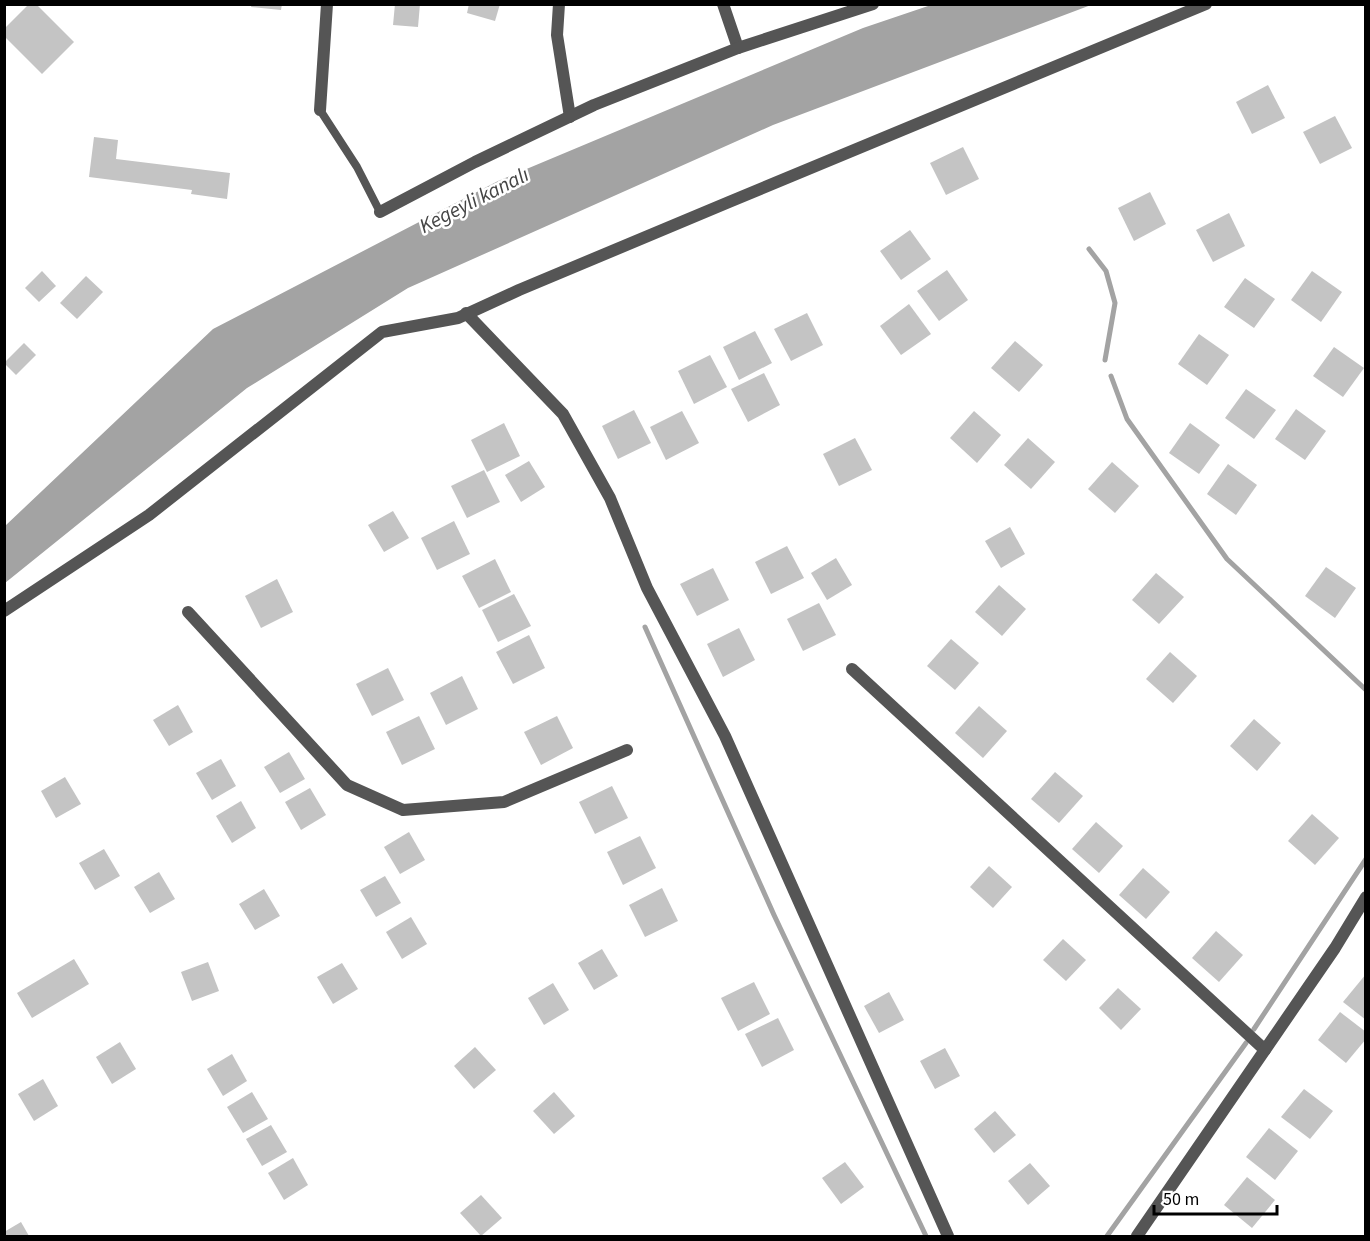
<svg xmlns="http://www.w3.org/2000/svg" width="1370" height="1241" font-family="'Source Sans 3',sans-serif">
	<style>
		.water { fill: #a3a3a3 }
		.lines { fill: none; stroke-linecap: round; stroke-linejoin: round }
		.stream { stroke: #a3a3a3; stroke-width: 5 }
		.building { fill: #c4c4c4 }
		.service { stroke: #555; stroke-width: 8 }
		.minor { stroke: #555; stroke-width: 12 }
		.labels { text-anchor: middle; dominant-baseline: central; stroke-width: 5; stroke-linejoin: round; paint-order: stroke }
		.water-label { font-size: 21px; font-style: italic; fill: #444; stroke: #fff }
	</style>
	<rect width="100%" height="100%" fill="#fff"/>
	<!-- water -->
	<path class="water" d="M931,5h160l-318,120 -365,163 -161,100 -242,195v-57l208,-197 285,-148 365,-153z"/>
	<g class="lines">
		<!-- stream -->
		<g class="stream">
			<path d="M1089,249l17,22 9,32 -10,57"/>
			<path d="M1111,376l16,43 100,140 139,131"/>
			<path d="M645,627l129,288 152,321"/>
			<path d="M1254,1029l112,-170"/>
			<path d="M1107,1236l139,-193"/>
		</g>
	</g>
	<!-- building -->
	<g class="building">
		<path d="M29,4h7l38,38 -32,32 -38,-38v-7z"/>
		<path d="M252,4h30l-1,6 -30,-3z"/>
		<path d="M395,4h25l-2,23 -25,-2z"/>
		<path d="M469,4h31l-5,17 -28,-8z"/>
		<path d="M1268,85l17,33 -33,16 -16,-32z"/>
		<path d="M1335,116l17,32 -32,16 -17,-32z"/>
		<path d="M94,137l24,3 -2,19 114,14 -3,26 -36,-5 1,-4 -103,-13z"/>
		<path d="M963,147l16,32 -33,16 -16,-32z"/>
		<path d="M1150,192l16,32 -32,17 -16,-33z"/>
		<path d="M1229,213l16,33 -32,16 -17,-32z"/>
		<path d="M910,230l21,29 -30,21 -21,-29z"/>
		<path d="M947,270l21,30 -29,21 -22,-30z"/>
		<path d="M42,271l14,15 -17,16 -14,-14z"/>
		<path d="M1312,271l30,21 -21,30 -30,-22z"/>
		<path d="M86,276l17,16 -26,27 -17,-16z"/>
		<path d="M1245,278l30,21 -21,29 -30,-21z"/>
		<path d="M909,304l22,30 -30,21 -21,-29z"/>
		<path d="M807,313l16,32 -32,16 -17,-32z"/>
		<path d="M755,331l17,32 -33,17 -16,-33z"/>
		<path d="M1199,334l30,21 -22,30 -29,-21z"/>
		<path d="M1015,341l28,24 -24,27 -28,-24z"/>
		<path d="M24,343l12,12 -20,20 -12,-12z"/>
		<path d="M1334,347l30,21 -21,29 -30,-21z"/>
		<path d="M710,355l17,32 -33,17 -16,-33z"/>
		<path d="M764,373l16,32 -32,17 -17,-33z"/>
		<path d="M1246,389l30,21 -22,29 -29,-21z"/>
		<path d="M1296,409l30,22 -21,29 -30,-21z"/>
		<path d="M634,410l17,33 -33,16 -16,-33z"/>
		<path d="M682,411l17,32 -33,17 -16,-33z"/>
		<path d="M974,411l27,24 -24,28 -27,-25z"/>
		<path d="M504,423l16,33 -33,16 -16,-32z"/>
		<path d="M1190,423l30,22 -21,29 -30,-21z"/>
		<path d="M855,438l17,32 -33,16 -16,-32z"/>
		<path d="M1028,438l27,24 -24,27 -27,-24z"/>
		<path d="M529,461l16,26 -24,15 -16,-27z"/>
		<path d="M1112,462l27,24 -24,27 -27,-24z"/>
		<path d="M1228,464l29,21 -21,30 -29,-21z"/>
		<path d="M484,470l16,32 -33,16 -16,-32z"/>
		<path d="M393,511l16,27 -25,14 -16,-27z"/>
		<path d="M454,521l16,33 -33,16 -16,-32z"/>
		<path d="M1010,527l15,27 -24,14 -16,-27z"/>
		<path d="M787,546l17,32 -33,16 -16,-32z"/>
		<path d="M836,558l16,27 -25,15 -16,-27z"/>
		<path d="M495,559l16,33 -32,16 -17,-32z"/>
		<path d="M1326,567l30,21 -21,30 -30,-22z"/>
		<path d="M713,568l16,32 -32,16 -17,-32z"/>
		<path d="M1156,573l28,24 -25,27 -27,-24z"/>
		<path d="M277,579l16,33 -32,16 -16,-32z"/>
		<path d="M999,585l27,24 -24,27 -27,-24z"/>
		<path d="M514,594l17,32 -33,16 -16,-32z"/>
		<path d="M819,603l17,32 -33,16 -16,-32z"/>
		<path d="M739,628l16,32 -32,17 -16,-33z"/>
		<path d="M529,635l16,33 -32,16 -17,-32z"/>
		<path d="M951,639l28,24 -24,27 -28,-24z"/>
		<path d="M1170,652l27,24 -24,27 -27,-24z"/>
		<path d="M388,668l16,32 -32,16 -16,-32z"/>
		<path d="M462,676l16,33 -32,16 -16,-32z"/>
		<path d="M178,705l15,27 -24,14 -16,-26z"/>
		<path d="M979,706l28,25 -24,27 -28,-25z"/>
		<path d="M419,716l16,33 -33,16 -16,-33z"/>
		<path d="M557,716l16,32 -32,17 -17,-33z"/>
		<path d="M1254,719l27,24 -24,28 -27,-25z"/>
		<path d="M289,752l16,27 -25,14 -16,-26z"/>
		<path d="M221,759l15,27 -24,14 -16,-27z"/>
		<path d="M1055,772l28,24 -24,27 -28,-24z"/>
		<path d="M65,777l16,27 -25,14 -15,-27z"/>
		<path d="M612,786l16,32 -33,16 -16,-32z"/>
		<path d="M310,788l16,27 -25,15 -16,-28z"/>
		<path d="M241,801l15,27 -24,15 -16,-27z"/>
		<path d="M1312,814l27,24 -24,27 -27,-24z"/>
		<path d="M1096,822l27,24 -24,27 -27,-24z"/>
		<path d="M409,832l16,28 -25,14 -16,-27z"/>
		<path d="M640,836l16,32 -33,17 -16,-33z"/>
		<path d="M104,849l16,27 -25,14 -16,-27z"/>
		<path d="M989,866l23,21 -19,21 -23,-21z"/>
		<path d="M1143,868l27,24 -24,27 -27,-24z"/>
		<path d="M159,872l16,27 -25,14 -16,-26z"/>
		<path d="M385,876l16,27 -25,14 -16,-27z"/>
		<path d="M662,888l16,33 -33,16 -16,-32z"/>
		<path d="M264,889l16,27 -25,14 -16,-26z"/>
		<path d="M411,917l16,27 -25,15 -16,-27z"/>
		<path d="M1216,931l27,24 -24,27 -27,-24z"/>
		<path d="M1063,939l23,21 -20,21 -23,-21z"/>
		<path d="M602,949l16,27 -24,14 -16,-27z"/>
		<path d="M74,959l15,25 -57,34 -15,-25z"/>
		<path d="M208,962l11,29 -27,10 -11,-29z"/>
		<path d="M342,963l16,26 -25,15 -16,-27z"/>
		<path d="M1366,974v46l-23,-18z"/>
		<path d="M754,982l16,32 -32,17 -17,-33z"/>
		<path d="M553,983l16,27 -25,15 -16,-27z"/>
		<path d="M1118,988l23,21 -20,21 -22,-22z"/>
		<path d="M889,992l15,28 -25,13 -15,-27z"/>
		<path d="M1340,1012l26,20v7l-20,24 -28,-23z"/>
		<path d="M778,1018l16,32 -32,17 -17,-33z"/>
		<path d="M120,1042l16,27 -24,15 -16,-27z"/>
		<path d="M475,1047l21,23 -22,19 -20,-23z"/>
		<path d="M945,1048l15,28 -25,13 -15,-28z"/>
		<path d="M232,1054l15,27 -24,15 -16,-27z"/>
		<path d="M43,1079l15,27 -24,15 -16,-27z"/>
		<path d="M1304,1089l29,22 -23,28 -29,-22z"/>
		<path d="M252,1092l16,27 -25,14 -16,-26z"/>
		<path d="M554,1092l21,24 -21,18 -21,-23z"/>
		<path d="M995,1111l21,24 -22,18 -20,-24z"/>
		<path d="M271,1125l16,27 -25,14 -16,-27z"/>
		<path d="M1269,1128l29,23 -23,29 -29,-23z"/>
		<path d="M293,1158l15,27 -24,15 -16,-27z"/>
		<path d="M845,1162l19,25 -23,17 -19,-26z"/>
		<path d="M1030,1163l20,23 -22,19 -20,-24z"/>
		<path d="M1247,1177l28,23 -23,28 -28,-23z"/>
		<path d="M481,1195l21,23 -21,18 -21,-23z"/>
		<path d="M21,1222l8,14h-25v-4z"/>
	</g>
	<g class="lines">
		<!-- service -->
		<path class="service" d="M320,110l37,57 23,45"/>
		<!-- minor -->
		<g class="minor">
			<path d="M559,4l-2,31 13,82"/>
			<path d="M723,4l15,44"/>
			<path d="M320,110l7,-106"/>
			<path d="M380,212l95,-50 119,-57 144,-57 135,-44"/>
			<path d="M466,313l97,101 47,84 37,90 78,148 223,500"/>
			<path d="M4,611l145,-96 233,-183 76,-14 61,-28 210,-88 477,-198"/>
			<path d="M188,612l159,173 56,25 101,-8 123,-52"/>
			<path d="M852,669l413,381"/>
			<path d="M1137,1236l198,-288 31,-51"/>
		</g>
	</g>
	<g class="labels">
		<!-- water labels -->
		<g class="water-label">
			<text transform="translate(474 200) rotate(-27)">Kegeyli kanalı</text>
		</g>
	</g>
	<!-- border -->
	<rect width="1370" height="1241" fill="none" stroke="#000000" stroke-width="12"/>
	<!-- scale -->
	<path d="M1154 1205v9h123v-9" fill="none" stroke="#000000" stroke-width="3"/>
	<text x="1163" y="1205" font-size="18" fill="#000000" stroke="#ffffff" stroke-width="4.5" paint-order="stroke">50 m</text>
</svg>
